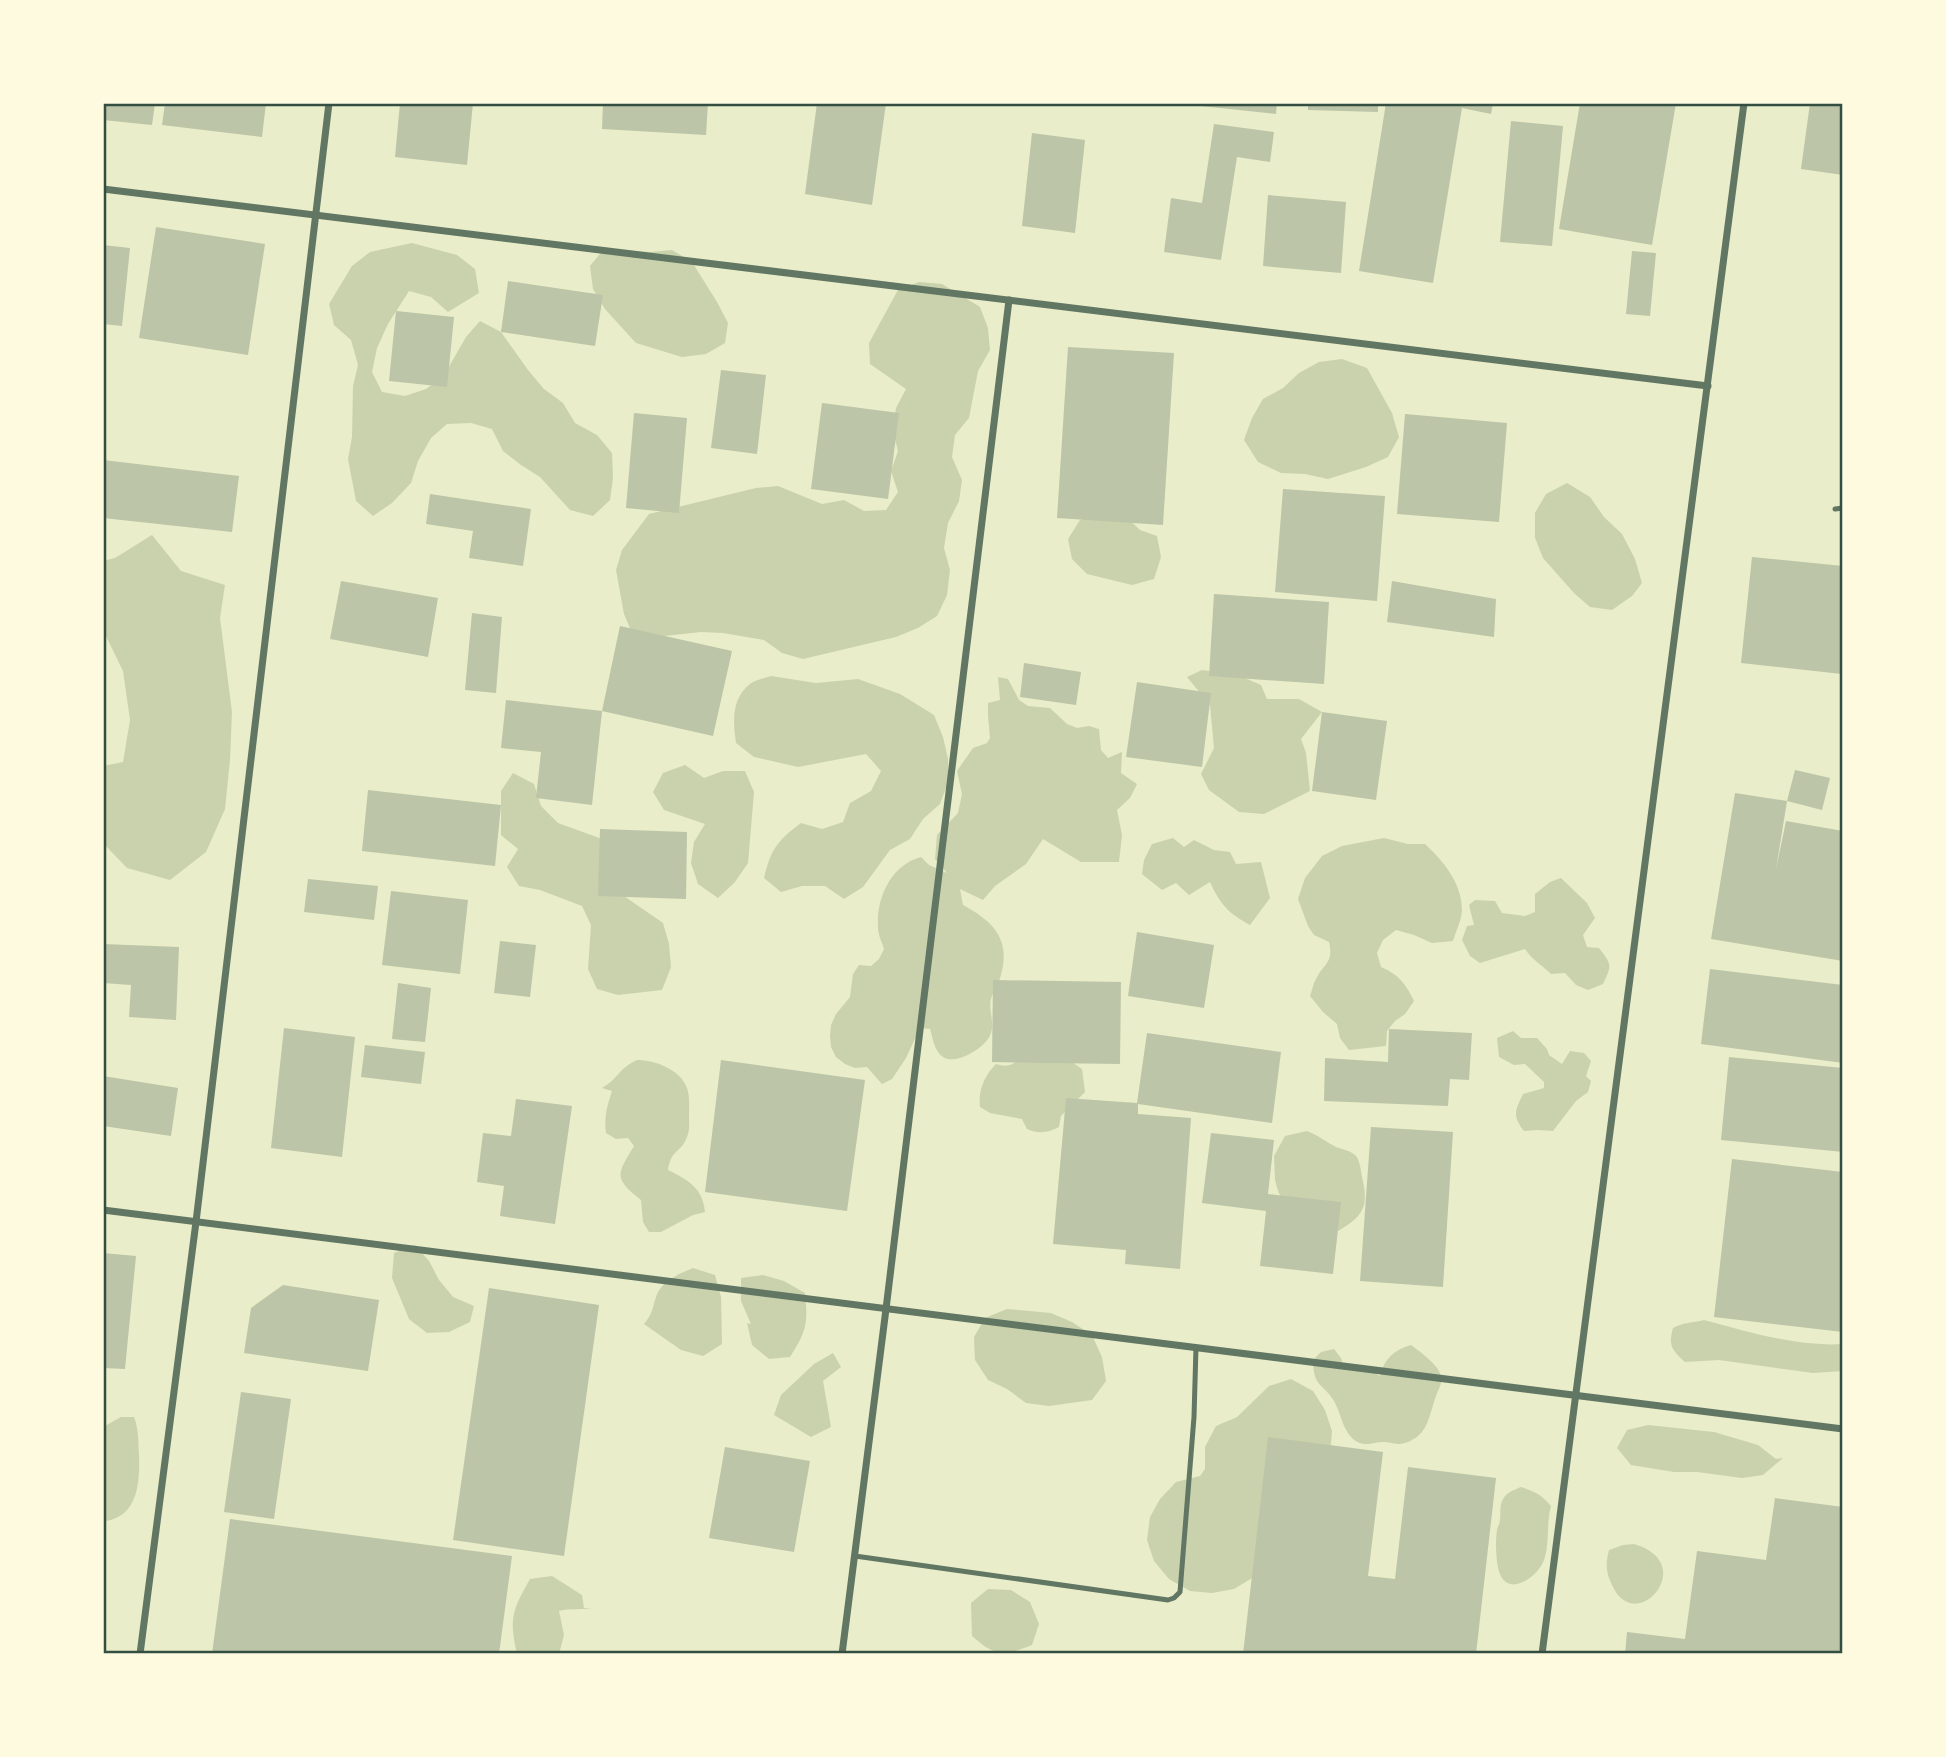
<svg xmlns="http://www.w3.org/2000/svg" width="1946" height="1757" font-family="'Nunito Sans',sans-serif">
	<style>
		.green { fill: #cad2ad }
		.building { fill: #bcc5a7 }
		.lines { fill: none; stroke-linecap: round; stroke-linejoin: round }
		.service { stroke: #617663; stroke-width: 5 }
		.minor { stroke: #617663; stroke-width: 7 }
		.neatline { fill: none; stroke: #344e41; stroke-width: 2.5 }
	</style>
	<rect width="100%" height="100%" fill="#e9edc9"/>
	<!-- green -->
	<g class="green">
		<path d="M412,243l45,12 18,14 4,24 -31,19 -17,-15 -22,-6 -21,33 -11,24 -5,24 10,20 23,4 21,-7 17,-12 23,-40 14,-16 21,11 27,38 16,19 19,14 12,20 22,12 15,18 1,25 -3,22 -17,16 -23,-6 -30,-33 -19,-12 -18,-14 -11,-22 -21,-6 -24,1 -16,14 -13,23 -7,22 -19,20 -19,13 -17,-15 -8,-42 4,-22 1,-51 5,-21 -7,-25 -17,-15 -5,-21 23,-38 18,-14z"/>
		<path d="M604,249l46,3 22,-2 20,12 25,40 11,21 -3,20 -19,11 -24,3 -46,-14 -31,-34 -12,-20 -3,-23z"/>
		<path d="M919,282l23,2 38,23 8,21 2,22 -12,21 -9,47 -14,17 -3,22 10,23 -3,21 -11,22 -4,25 6,22 -3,25 -10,21 -19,12 -22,9 -93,22 -21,-6 -18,-13 -41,-7 -22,-1 -46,5 -23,-4 -8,-19 -8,-44 6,-20 27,-36 107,-26 22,-2 44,18 22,-4 20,11 22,-1 12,-18 -7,-21 7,-20 -5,-20 3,-23 10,-19 -36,-25 -1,-21 29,-53z"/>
		<path d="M1342,359l25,9 25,45 7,24 -11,20 -22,10 -38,12 -23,-5 -24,-1 -23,-11 -14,-22 8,-22 11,-19 20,-11 16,-15 20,-11z"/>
		<path d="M1567,483l23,14 14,20 18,17 13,25 7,24 -10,13 -20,14 -22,-3 -16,-14 -31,-35 -8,-20v-25l11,-19z"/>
		<path d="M1101,512l22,2 17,16 17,6 4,21 -7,22 -22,6 -45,-11 -15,-15 -4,-20 12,-19z"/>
		<path d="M152,535l29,36 44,14 -5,33 12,94 -2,48 -5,49 -19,43 -36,28 -43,-12 -24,-25v-77l20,-4 7,-42 -7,-49 -20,-41v-69l12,-3z"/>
		<path d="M1202,670l38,6 21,9 6,14h32l23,13 -21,27 5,14 4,38 -46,23 -25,-2 -30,-22 -8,-16 13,-26 -4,-43 -23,-28z"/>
		<path d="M771,676l45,7 42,-4 42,15 34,21 9,22 5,22v23l-8,22 -17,15 -13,20 -20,11 -27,37 -19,12 -19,-13h-23l-21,6 -17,-14c7,-29 13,-37 37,-55l21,6 21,-7 7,-19 21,-12 10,-20 -15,-17 -68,13 -44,-10 -18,-14c-3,-21 -5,-44 14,-59 5,-4 15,-6 21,-8z"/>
		<path d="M998,677l10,2 11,21 9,6 22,2 17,16 10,4 12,-2 10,3 2,21 7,8 14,-6 -1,21 16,11 -7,14 -13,12 5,25 -3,27h-38l-38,-23 -17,25 -31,22 -12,14 -23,-11 3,16c37,20 50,40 34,82 -1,3 -4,6 -5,9 -5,11 3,25 -1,37 -4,14 -35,33 -48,24 -9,-6 -10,-19 -13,-28l-10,-1 -14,30 -14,21 -10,5 -15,-17 -12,1 -10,-4 -9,-7 -5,-10 -1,-12 1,-10 5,-11 14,-17 3,-23 6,-9 12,1 8,-7 5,-10c-2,-7 -6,-14 -6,-22 -2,-29 13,-62 43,-70l8,8 18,8 -12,-14 2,-24 21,-22 4,-19 -5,-23 16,-23 14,-5 3,-5 -2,-23v-12l12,-3z"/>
		<path d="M685,765l19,13 19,-7h22l9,21 -6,71 -13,19 -17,16 -20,-14 -7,-21 3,-21 11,-18 -41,-14 -11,-18 10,-19z"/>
		<path d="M513,773l21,11 7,22 17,17 44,16 22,57 39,27 6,21 2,23 -9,23 -44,5 -21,-6 -9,-20 3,-44 -9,-19 -42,-16 -21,-4 -12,-19 11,-18 -17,-14v-44z"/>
		<path d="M1173,838l11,9 10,-7 20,10 16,2 6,12 25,-2 9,36 -20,27c-22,-12 -30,-21 -40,-43l-21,13 -13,-12 -14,7 -20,-16 2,-14 8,-16z"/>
		<path d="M1384,838l24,6h17c19,18 36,38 37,65 0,10 -6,22 -9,32l-21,2 -18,-8 -18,-5 -13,10 -6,13 4,14c17,7 25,17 33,34l-9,13 -10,7 -8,10 -1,15 -37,4 -9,-12 -3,-14 -14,-12 -13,-16c2,-5 3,-12 6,-17 8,-16 18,-16 13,-37l-15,-7 -6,-9 -10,-27 7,-21 17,-22 20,-10z"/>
		<path d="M1561,878l26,25 8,15 -12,17 4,12 12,1c13,17 13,17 4,36l-15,6 -12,-5 -11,-12 -14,1c-9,-9 -19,-14 -26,-25l-45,14 -10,-7 -8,-16 5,-14 7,-1 -5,-20 6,-5 20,1 7,12 23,3 10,-4v-18l15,-12z"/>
		<path d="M1513,1031l8,7h16l10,11 2,6 13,9 8,-13 14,2 7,8 -5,15 5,5 -3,11 -12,9 -23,30 -15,-1 -14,1c-12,-16 -9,-20 -1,-37l21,-6v-6l-19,-18 -11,1 -15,-8 -2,-19z"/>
		<path d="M1023,1053l49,9 10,7 3,23 -24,24 -2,11c-12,6 -20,7 -32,2l-5,-10 -32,-6 -10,-6c-2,-16 4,-31 16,-43 13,4 19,1 27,-11z"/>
		<path d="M637,1060c18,0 44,10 50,28 3,9 2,19 2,28 0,7 1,14 -2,21 -6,16 -16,12 -19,33 20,10 35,18 37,42l-12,3 -32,17h-12l-6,-10 -2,-22c-28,-22 -24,-26 -7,-54l-6,-8 -12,1 -10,-6c-2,-16 1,-27 6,-42l-10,-3c16,-9 17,-20 35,-28z"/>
		<path d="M1307,1131c11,4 19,11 29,16 7,3 14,3 20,9 4,5 5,15 6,21 7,29 2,39 -24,54l-55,-30 -5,-10 -3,-11 -1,-24 11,-20z"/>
		<path d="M415,1245l14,16 10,19 14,17 21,9 -4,16 -21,10 -22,1 -18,-14 -17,-41 2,-25z"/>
		<path d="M693,1268l22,7 6,22 1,47 -19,12 -22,-6 -37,-26c9,-11 8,-15 12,-27 5,-16 23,-23 37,-29z"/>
		<path d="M763,1275l21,6 21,12c3,30 2,38 -15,64l-21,2 -17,-14 -5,-22 4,1 -10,-23v-23z"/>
		<path d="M1007,1309l44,4 21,9 20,13 10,22 4,24 -14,19 -43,6 -23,-3 -19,-14 -19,-9 -13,-20 -1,-23 11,-19z"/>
		<path d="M1704,1320c46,12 92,27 139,24v27l-30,2 -94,-13 -34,2c-13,-12 -17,-16 -12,-34 11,-6 19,-5 31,-8z"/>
		<path d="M1411,1345c9,7 27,19 30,31 2,7 -3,14 -5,20 -8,22 -8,43 -36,48 -6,0 -11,-2 -16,-2 -12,0 -20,6 -31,-3 -11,-10 -12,-26 -19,-38 -11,-18 -21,-14 -21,-41l8,-8 13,-3 7,9 3,11 22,-1 14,8c4,-17 14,-26 31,-31z"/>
		<path d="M833,1353l8,14 -18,14 8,46 -20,10 -37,-22 7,-20 33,-31z"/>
		<path d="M1291,1379l22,12 12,19 7,21 -2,23 -18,88 -78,47 -22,4 -22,-2 -21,-12 -15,-18 -7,-21 3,-23 10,-18 16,-17 24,-6 5,-7v-22l11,-21 21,-9 32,-31z"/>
		<path d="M121,1417h13c5,13 4,25 5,38 1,27 -1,61 -33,66l-3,-2v-92z"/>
		<path d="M1648,1425l66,7 44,13 18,14 7,-1 -20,17 -21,3 -45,-6h-23l-43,-7 -14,-17 10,-18z"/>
		<path d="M1521,1487c13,4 21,8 30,19 -5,18 -1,37 -7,54 -6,17 -35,37 -44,14 -4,-9 -5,-34 -3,-43 1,-7 2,-4 3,-11 1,-7 -1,-14 3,-21 4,-7 11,-9 18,-12z"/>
		<path d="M1634,1544c66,19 3,92 -21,43 -7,-14 -8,-22 -4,-37l14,-5z"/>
		<path d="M552,1576l30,19 2,13h8c-11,2 -22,0 -33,3l5,24 -5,19h-42c-8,-36 -5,-43 13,-75z"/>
		<path d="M988,1589l23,1 19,12 9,22 -7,21c-28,11 -37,12 -60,-9l-1,-33z"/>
	</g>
	<!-- building -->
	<g class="building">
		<path d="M103,103h52l-3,22 -49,-5z"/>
		<path d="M165,103h101l-4,34 -100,-12z"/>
		<path d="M400,103h73l-6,62 -72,-8z"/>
		<path d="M603,103h105l-2,32 -104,-6z"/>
		<path d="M817,103h69l-14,102 -67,-11z"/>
		<path d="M1201,103h76l-1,11 -75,-8z"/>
		<path d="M1308,103h70v9l-70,-2z"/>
		<path d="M1386,103h107l-2,11 -29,-6 -29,175 -74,-12z"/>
		<path d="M1580,103h96l-24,142 -93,-16z"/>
		<path d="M1810,103h33v72l-42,-6z"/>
		<path d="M1511,121l52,5 -11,120 -52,-4z"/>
		<path d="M1214,124l60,8 -4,30 -33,-5 -16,103 -57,-8 7,-54 31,5z"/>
		<path d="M1032,133l53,7 -10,93 -53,-7z"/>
		<path d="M1268,195l78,7 -5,71 -78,-7z"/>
		<path d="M156,227l109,17 -17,111 -109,-17z"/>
		<path d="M103,245l27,3 -8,78 -19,-2z"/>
		<path d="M1632,251l24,2 -6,63 -24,-2z"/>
		<path d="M508,281l95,14 -8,51 -94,-14z"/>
		<path d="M396,311l58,6 -7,70 -58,-6z"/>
		<path d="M1068,347l106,6 -11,172 -106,-7z"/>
		<path d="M721,370l45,5 -9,79 -46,-6z"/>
		<path d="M822,403l77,10 -11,86 -77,-10z"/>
		<path d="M634,413l53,5 -8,95 -53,-5z"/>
		<path d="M1405,414l102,9 -8,99 -102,-8z"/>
		<path d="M103,460l136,16 -7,56 -129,-14z"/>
		<path d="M1283,489l102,7 -8,105 -102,-9z"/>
		<path d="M430,494l101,15 -8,57 -54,-8 4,-27 -47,-7z"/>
		<path d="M1752,557l91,9 -1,108 -101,-11z"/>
		<path d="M341,581l97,17 -10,59 -98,-18z"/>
		<path d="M1392,581l104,18 -2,38 -107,-15z"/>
		<path d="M1214,594l115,8 -5,82 -115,-8z"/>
		<path d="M472,613l30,4 -6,76 -31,-3z"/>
		<path d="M620,626l112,25 -19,85 -111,-25z"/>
		<path d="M1024,663l57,9 -5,33 -56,-8z"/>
		<path d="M1137,682l74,11 -9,74 -76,-10z"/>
		<path d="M506,700l96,11 -10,94 -56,-7 5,-46 -40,-4z"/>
		<path d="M1322,712l65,9 -11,79 -64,-9z"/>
		<path d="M1795,770l35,8 -8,32 -35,-9z"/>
		<path d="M368,790l133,15 -6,61 -133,-15z"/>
		<path d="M1735,793l52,8 -11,68 10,-48 57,10v130l-132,-22z"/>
		<path d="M600,829l87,3 -1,67 -88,-3z"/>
		<path d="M308,879l70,7 -4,34 -70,-8z"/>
		<path d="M391,891l77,9 -8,74 -78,-9z"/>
		<path d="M1137,932l77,13 -10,63 -76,-12z"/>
		<path d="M500,941l36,4 -6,52 -36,-4z"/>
		<path d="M103,944l76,3 -3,73 -47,-3 2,-32 -28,-2z"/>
		<path d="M1710,969l133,16v78l-142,-19z"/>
		<path d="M993,980l128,2 -1,82 -128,-2z"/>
		<path d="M398,983l33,5 -6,54 -33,-3z"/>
		<path d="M284,1028l71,9 -13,120 -71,-9z"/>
		<path d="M1389,1029l83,4 -3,47 -19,-1 -2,27 -124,-5 1,-43 63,4z"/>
		<path d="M1147,1033l134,19 -9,71 -134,-19v10l53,4 -11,151 -55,-5 1,-14 -73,-6 13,-146 71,5z"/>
		<path d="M365,1045l60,7 -4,32 -60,-7z"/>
		<path d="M1729,1057l114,11v84l-122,-12z"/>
		<path d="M721,1060l144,20 -18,131 -142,-19z"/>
		<path d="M103,1076l75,12 -7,48 -68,-10z"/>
		<path d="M516,1099l56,7 -17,118 -55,-8 4,-30 -27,-4 6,-49 28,3z"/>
		<path d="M1371,1127l82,5 -10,155 -83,-6z"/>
		<path d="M1211,1133l63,7 -6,54 73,8 -8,72 -73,-8 6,-55 -64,-8z"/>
		<path d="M1732,1159l111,13v160l-129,-15z"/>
		<path d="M103,1253l33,3 -11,113 -22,-1z"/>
		<path d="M283,1285l96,15 -11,71 -124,-18 7,-45z"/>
		<path d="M489,1288l110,17 -35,251 -111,-16z"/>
		<path d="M241,1392l50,7 -17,120 -50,-7z"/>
		<path d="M1268,1437l115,15 -15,124 27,3 13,-112 88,11 -20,176h-233z"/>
		<path d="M725,1447l85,14 -16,91 -85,-14z"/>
		<path d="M1775,1498l68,9v147h-218l2,-22 58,7 12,-88 69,9z"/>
		<path d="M230,1519l282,37 -13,98h-287z"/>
	</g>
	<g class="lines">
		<!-- service -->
		<g class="service">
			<path d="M1835,509l8,-1"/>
			<path d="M855,1556l313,44 6,-2 6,-6 14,-175 2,-70"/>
		</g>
		<!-- minor -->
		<g class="minor">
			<path d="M103,189l1605,197"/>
			<path d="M103,1210l1740,219"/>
			<path d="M140,1654l56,-432 133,-1119"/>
			<path d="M842,1654l44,-345 123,-1009"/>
			<path d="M1542,1654l202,-1551"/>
		</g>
	</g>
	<!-- border -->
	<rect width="1946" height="1757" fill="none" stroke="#fefae0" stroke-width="210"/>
	<rect x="105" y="105" width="1736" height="1547" class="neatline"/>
</svg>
